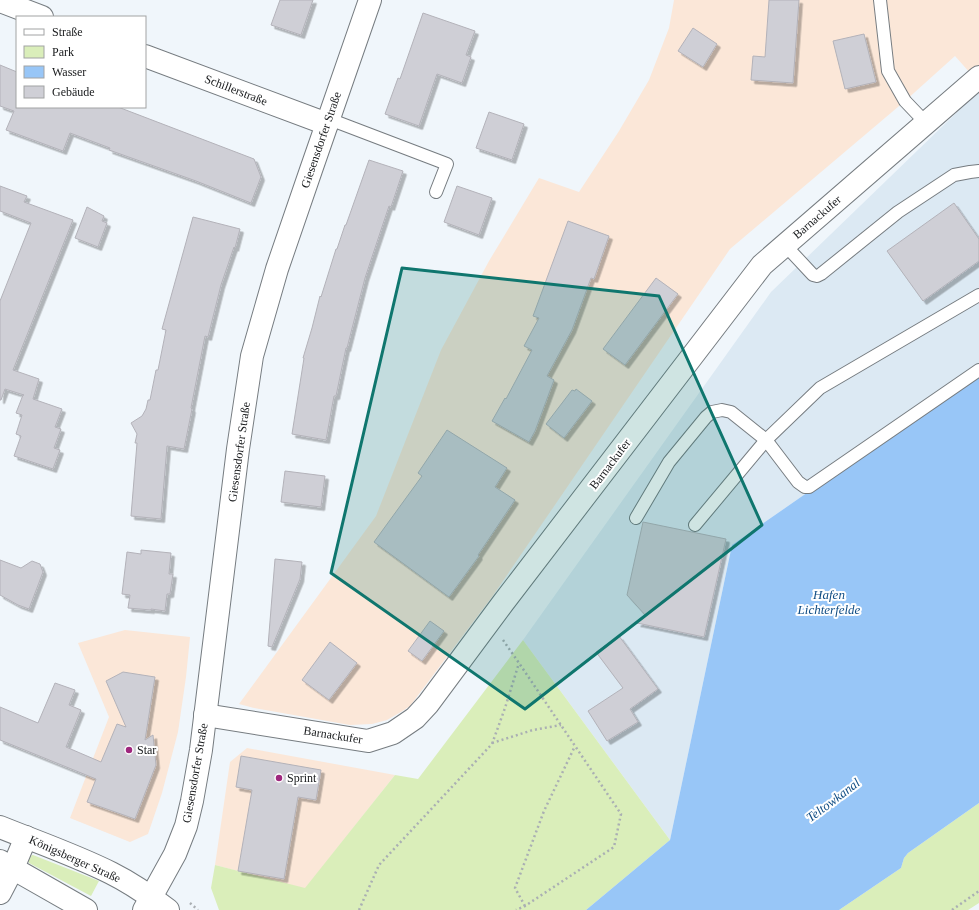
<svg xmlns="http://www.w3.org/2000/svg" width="979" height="910" font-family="Georgia,serif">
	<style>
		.commercial { fill: #fbe7d8 }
		.built { fill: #dce9f3 }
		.green { fill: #daeeba }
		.water { fill: #98c6f7 }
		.building { fill: #cfcfd6; stroke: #b3b2b9; filter: url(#shadow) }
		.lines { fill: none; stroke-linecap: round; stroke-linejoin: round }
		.lane-casing { stroke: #767c80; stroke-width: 14 }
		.street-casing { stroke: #767c80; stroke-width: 24 }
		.secondary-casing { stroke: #767c80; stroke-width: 24 }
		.path { stroke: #aaafb3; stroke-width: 2.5; stroke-dasharray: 2 3; stroke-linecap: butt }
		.lane { stroke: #fff; stroke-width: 12 }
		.street { stroke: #fff; stroke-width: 22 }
		.secondary { stroke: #fff; stroke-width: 22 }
		.marked { fill: #0f766e; fill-opacity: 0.2; stroke: #0f766e; stroke-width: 3; stroke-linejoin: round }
		.poi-dot { fill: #9f277e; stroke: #fff; stroke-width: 1.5 }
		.labels { text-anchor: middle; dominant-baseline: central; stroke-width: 4; stroke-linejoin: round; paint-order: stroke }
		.street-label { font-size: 12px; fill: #17191b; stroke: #fff }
		.poi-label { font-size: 12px; fill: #17191b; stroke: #fff; text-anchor: start }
		.water-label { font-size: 13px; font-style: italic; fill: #104d84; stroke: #fff }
	</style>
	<defs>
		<filter id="shadow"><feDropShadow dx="3.5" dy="3.5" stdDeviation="0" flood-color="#0004"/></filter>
	</defs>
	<rect width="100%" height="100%" fill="#f0f6fb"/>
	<!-- commercial -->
	<g class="commercial">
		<path d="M674,0h305v83l-24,-27 -50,45 -175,148 -238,348 -82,109 -9,6 -14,8 -15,4 -22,1 -96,-17 -15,-4 137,-188 65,-166 48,-89 50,-83 40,14 40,-61 30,-51 20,-52z"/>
		<path d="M125,630l65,7 -4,40 -8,55 -16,61 -14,41 -18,8 -60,-24 39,-101 -31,-74z"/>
		<path d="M247,748l148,27 -90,114 -90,-24 15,-103z"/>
	</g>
	<!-- built -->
	<path class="built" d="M979,91v282l-247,172 -62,295 -147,-200 248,-348z"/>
	<!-- green -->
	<g class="green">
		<path d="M523,640l147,200 -84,70h-367l-8,-22 4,-23 90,23 90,-113 23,4z"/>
		<path d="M979,803v100l-11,7h-129l62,-42 3,-10 4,-5z"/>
		<path d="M32,855h1l66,26 -8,15 -62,-33 -1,-2z"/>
	</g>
	<!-- water -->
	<path class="water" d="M979,373v430l-71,50 -4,5 -3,10 -62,42h-253l84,-70 62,-295z"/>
	<!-- building -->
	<g class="building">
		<path d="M280,0h33l-12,35 -30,-10z"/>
		<path d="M769,0h30l-6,83 -42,-3 2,-24 12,1z"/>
		<path d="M423,13l52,18 -9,24 5,2 -9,26 -25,-9 -18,52 -34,-12 13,-36 2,1z"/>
		<path d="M693,28l24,16 -14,23 -25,-16z"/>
		<path d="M864,34l12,48 -31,7 -12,-48z"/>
		<path d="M0,65l17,7v35h101l136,52 7,18 -10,26 -55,-22 -87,-31 1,-2 -40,-15 -7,18 -57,-21 8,-19 -14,-5z"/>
		<path d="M489,112l35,12 -12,36 -36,-12z"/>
		<path d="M369,160l34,11 -12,36 -2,-1 -24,72 -18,70h-1l-10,48h-2l-8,44 -34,-6 12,-76h-1l9,-30 8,-32 1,1 15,-48h1l8,-24h1z"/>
		<path d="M0,186l27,10 -3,6 49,18 -60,150 26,9 -6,20 29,10 -7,18 6,2 -7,19 6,2 -7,19 -39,-13 7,-20 -5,-2 6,-19 -6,-2 7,-18h1l-19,-6 -4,11h-1v-99l31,-78 -31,-12z"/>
		<path d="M457,186l35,12 -13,37 -35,-13z"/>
		<path d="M954,203l25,36v22l-56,40 -36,-50z"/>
		<path d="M87,207l17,9 -2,5 5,2 -9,24 -23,-9z"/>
		<path d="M193,217l47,12 -5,19 -1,-1 -13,38 -13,52 -3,-1 -14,72 1,1 -8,40 -17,-3 -6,73 -30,-3 6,-73h-2l2,-9 -6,-11 11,-7 4,-7 2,-9h2l6,-30h2l8,-40 -4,-1z"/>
		<path d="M568,221l41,15 -15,43 -3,-1 -19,52 -25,46 7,4 -19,51 -6,11 -37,-21 13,-23 1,1 26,-49 -8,-4 15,-28 -6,-2z"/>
		<path d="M656,278l22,16 -53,71 -22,-16z"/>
		<path d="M576,389l16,12 -28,37 -18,-14 26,-34 3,1z"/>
		<path d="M447,430l60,38 -12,19 20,13 -37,55 1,1 -30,41 -75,-55 48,-66 -4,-3z"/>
		<path d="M285,471l40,5 -4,31 -40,-5z"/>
		<path d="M643,522l83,17 -22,98 -67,-14 9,-7 -19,-21z"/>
		<path d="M141,550l30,3 -2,21h4l-3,20h-3l-2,17 -14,-2v1l-23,-2 2,-13 -8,-1 5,-42 14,2z"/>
		<path d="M275,559l27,3 -2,17 -28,68 -4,-1z"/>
		<path d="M0,560l21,8 11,-7 8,3 3,8 -14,37 -11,-4 -18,-10z"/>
		<path d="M430,621l14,10 -22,30 -14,-10z"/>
		<path d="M619,636l39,53 -28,20 8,13 -31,19 -19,-30 35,-23 -27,-36z"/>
		<path d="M330,642l27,21 -28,37 -27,-20z"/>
		<path d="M123,672l32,5 -10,63 8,-5 3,30 -21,54 -48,-17 9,-23 -96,-39v-33l38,16 17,-40 20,7 -6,15 12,5 -15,37 35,15 16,-38 9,3 -20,-46z"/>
		<path d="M241,756l80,14 -5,30 -18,-3 -14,82 -46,-8 14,-81 -16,-3z"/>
	</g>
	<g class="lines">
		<!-- lane casing -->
		<g class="lane-casing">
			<g id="lane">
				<path d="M880,0l8,71 17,30 21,22"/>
				<path d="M329,119l118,45 -11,28"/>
				<path d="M785,245l28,30 4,1 4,-2 77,-62 56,-37 16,-3 9,-1"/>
				<path d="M636,518l33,-56 37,-45 6,-5 10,-2 9,2 35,28 32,42 7,5h4l170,-117"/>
				<path d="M695,525l71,-85 54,-52 159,-93"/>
			</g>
		</g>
		<!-- street casing -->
		<g class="street-casing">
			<g id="street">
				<path d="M0,1l42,16"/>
				<path d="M145,56l182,68"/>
				<path d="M205,715l163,26 25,-8 22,-15 13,-14 75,-101 259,-338 217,-188"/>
				<path d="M0,893l13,-25 13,-31"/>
			</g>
		</g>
		<!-- secondary casing -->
		<g class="secondary-casing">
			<g id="secondary">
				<path d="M0,827c37,15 75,28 111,46 20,10 39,23 57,37"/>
				<path d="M0,861l86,49"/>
				<path d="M144,910l31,-56 11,-28 6,-25 9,-51 37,-301 14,-93 25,-87 34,-99 59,-170"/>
			</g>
		</g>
		<!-- path -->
		<g class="path">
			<path d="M503,640l16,23 102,151 -7,33 -89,59 -9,4"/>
			<path d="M492,743l41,-13 28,-5"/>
			<path d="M190,903l8,7"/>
			<path d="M525,906l-10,-18 29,-77 31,-65"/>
			<path d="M359,910l20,-45 113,-121 13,-36 14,-45"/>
			<path d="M952,910l27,-19"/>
		</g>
		<!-- lane -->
		<use href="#lane" class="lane"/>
		<!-- street -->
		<use href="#street" class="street"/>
		<!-- secondary -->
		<use href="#secondary" class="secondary"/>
	</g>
	<!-- marked area -->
	<path class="marked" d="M402,268l257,28 103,229 -237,184 -194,-136z"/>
	<!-- markers -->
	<g class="poi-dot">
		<circle cx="129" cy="750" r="4"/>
		<circle cx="279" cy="778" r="4"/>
	</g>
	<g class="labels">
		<!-- street labels -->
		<g class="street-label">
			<text transform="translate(236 90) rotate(21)">Schillerstraße</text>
			<text transform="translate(321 140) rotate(-71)">Giesensdorfer Straße</text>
			<text transform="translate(817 217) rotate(-41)">Barnackufer</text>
			<text transform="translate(239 452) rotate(-82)">Giesensdorfer Straße</text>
			<text transform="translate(610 464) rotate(-53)">Barnackufer</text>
			<text transform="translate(333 735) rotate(9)">Barnackufer</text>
			<text transform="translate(195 773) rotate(-80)">Giesensdorfer Straße</text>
			<text transform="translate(75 859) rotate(24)">Königsberger Straße</text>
		</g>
		<!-- poi labels -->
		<g class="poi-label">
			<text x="137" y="750">Star</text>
			<text x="287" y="778">Sprint</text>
		</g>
		<!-- water labels -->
		<g class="water-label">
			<text x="829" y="594">Hafen<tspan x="829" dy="15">Lichterfelde</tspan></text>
			<text transform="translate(833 800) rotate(-37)">Teltowkanal</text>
		</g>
	</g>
	<!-- legend -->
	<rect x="16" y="16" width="130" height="92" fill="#ffffff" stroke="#a2a3a4"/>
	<rect x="24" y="29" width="20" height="6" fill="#ffffff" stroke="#a2a3a4"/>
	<text x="52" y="36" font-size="12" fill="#17191b">Straße</text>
	<rect x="24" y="46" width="20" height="12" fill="#daeeba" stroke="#a2a3a4"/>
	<text x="52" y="56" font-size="12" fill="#17191b">Park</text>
	<rect x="24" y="66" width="20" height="12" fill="#98c6f7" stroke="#a2a3a4"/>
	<text x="52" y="76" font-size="12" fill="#17191b">Wasser</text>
	<rect x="24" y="86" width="20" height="12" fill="#cfcfd6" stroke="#a2a3a4"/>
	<text x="52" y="96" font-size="12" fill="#17191b">Gebäude</text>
</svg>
